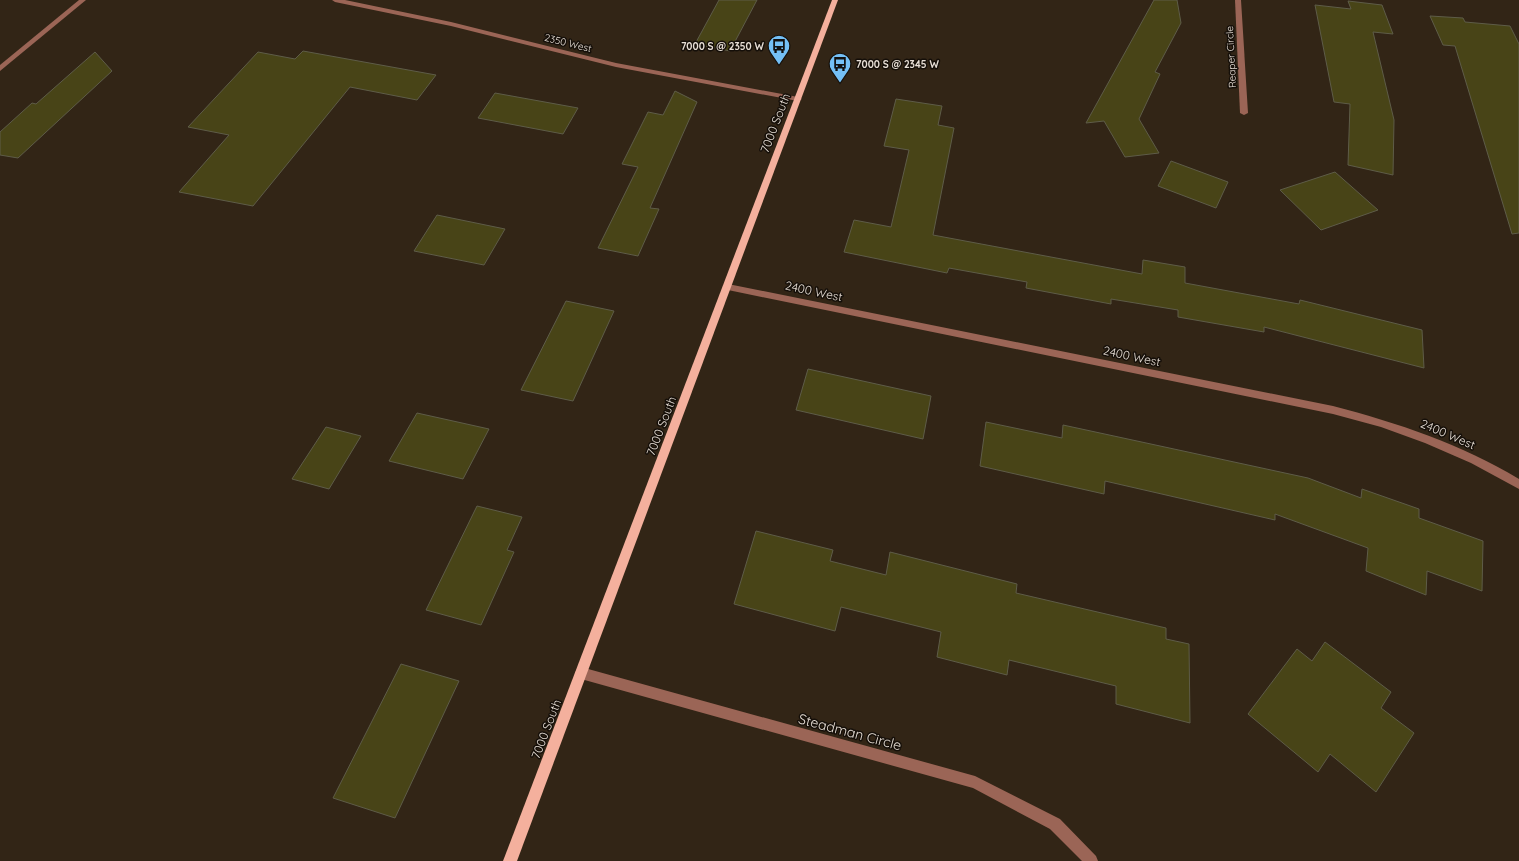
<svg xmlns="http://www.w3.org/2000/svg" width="1519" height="861" font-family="Quicksand,sans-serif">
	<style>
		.building { fill: #484417; stroke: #5e5c48 }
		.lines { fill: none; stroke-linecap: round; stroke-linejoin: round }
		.minor { fill: #9b6556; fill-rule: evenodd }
		.major { fill: #f4b09d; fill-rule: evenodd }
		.labels { text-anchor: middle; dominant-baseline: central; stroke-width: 3; stroke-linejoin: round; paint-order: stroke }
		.far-street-label { font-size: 10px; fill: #e8dfd6; stroke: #150f09 }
		.far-poi-label { font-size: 10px; font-weight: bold; fill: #e8dfd6; stroke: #150f09; text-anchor: end }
		.street-label { font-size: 12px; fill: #e8dfd6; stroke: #150f09 }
		.near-street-label { font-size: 14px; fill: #e8dfd6; stroke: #150f09 }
	</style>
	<rect width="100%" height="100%" fill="#322516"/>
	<!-- building -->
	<g class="building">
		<path d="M719,0h38l-27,51 -35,-7z"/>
		<path d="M1154,0h23l4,23 -26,49 5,2 -21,45 20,34 -34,4 -21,-36 -18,2z"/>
		<path d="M1348,1l34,4 11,29 -20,-2 21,88 -1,55 -45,-10 2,-61 -16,-2 -19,-97 36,4z"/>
		<path d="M1430,16l33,2 2,4 45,4 9,18v189l-7,1 -57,-188 -12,-1z"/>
		<path d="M303,51l133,24 -19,25 -67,-13 -97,119 -74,-14 50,-57 -41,-8 70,-75 37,7z"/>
		<path d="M95,52l17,19 -94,87 -18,-3v-23l32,-29 4,1z"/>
		<path d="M675,91l22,11 -47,106 9,1 -21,47 -40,-8 40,-81 -16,-3 26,-52 15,3z"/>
		<path d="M495,93l83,15 -15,26 -85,-16z"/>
		<path d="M896,99l46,7 -4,19 16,3 -21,107 209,39 1,-14 42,7v16l114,21 1,-4 122,30 2,38 -160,-41v5l-86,-15v-7l-67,-11v5l-85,-16 1,-6 -78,-14 -2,5 -103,-21 10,-32 37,7 18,-77 -25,-4z"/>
		<path d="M1171,161l57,21 -12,26 -58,-22z"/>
		<path d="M1335,172l43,38 -57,20 -41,-40z"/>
		<path d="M437,215l68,14 -21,36 -70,-14z"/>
		<path d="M566,301l48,10 -41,90 -52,-11z"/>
		<path d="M808,369l123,27 -8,43 -127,-29z"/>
		<path d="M417,413l72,16 -26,50 -74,-18z"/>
		<path d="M986,422l76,16 1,-13 245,53 53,20 1,-9 57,20v9l64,23 -1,50 -55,-20 -1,24 -60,-24 2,-23 -93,-34v6l-170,-39 -1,13 -124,-28z"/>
		<path d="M326,427l35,9 -32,53 -37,-10z"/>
		<path d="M477,506l45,11 -15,33 7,2 -33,73 -55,-15z"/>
		<path d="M756,531l77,19 -3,11 56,14 4,-23 127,32 -1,9 150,35v11l23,5 1,79 -74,-19v-18l-107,-26 -2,15 -70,-18 4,-25 -100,-25 -6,24 -101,-27z"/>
		<path d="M1325,642l66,50 -10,16 33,25 -38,59 -46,-38 -12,18 -70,-58 49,-65 15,12z"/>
		<path d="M401,664l58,17 -64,137 -62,-20z"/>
	</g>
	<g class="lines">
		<!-- minor -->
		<g class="minor">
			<path d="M79,0h7l-86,71v-6z"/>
			<path d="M332,0h13l106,22 165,41 182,34 4,2 -4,2 -182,-34 -165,-41 -116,-24z"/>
			<path d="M1235,0h6l7,113 -4,2 -4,-2z"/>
			<path d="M728,284l605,122c65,17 128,38 186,73v10l-48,-26 -46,-20 -44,-16 -48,-13 -605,-124 -4,-3z"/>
			<path d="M581,667l394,109 85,43 36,37 2,5h-16l-32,-32 -77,-41 -392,-109 -4,-2 -2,-4 2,-4z"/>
		</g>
		<!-- major -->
		<path class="major" d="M832,0h6l-321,861h-14z"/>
	</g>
	<!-- icons -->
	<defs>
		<g id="bus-pin" transform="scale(1.15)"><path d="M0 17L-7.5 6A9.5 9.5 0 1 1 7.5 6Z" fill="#74c0f6" stroke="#150f09"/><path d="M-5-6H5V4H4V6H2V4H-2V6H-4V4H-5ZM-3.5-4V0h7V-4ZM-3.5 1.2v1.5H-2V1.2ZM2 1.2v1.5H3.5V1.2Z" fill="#111"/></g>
	</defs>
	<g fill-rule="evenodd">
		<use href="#bus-pin" x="779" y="46"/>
		<use href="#bus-pin" x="840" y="64"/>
	</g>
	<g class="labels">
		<!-- far-street labels -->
		<g class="far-street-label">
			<text transform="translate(568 43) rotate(14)">2350 West</text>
			<text transform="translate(1231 57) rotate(-93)">Reaper Circle</text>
		</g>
		<!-- far-poi labels -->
		<g class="far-poi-label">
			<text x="764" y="46">7000 S @ 2350 W</text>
			<text x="856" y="64" text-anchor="start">7000 S @ 2345 W</text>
		</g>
		<!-- street labels -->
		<g class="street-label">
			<text transform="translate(775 123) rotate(-69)">7000 South</text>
			<text transform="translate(814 291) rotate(12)">2400 West</text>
			<text transform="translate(1132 356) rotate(12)">2400 West</text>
			<text transform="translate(661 426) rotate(-69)">7000 South</text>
			<text transform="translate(1448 434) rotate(23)">2400 West</text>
			<text transform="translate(546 729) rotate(-69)">7000 South</text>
		</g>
		<!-- near-street labels -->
		<g class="near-street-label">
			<text transform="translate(850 732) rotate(15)">Steadman Circle</text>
		</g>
	</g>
</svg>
